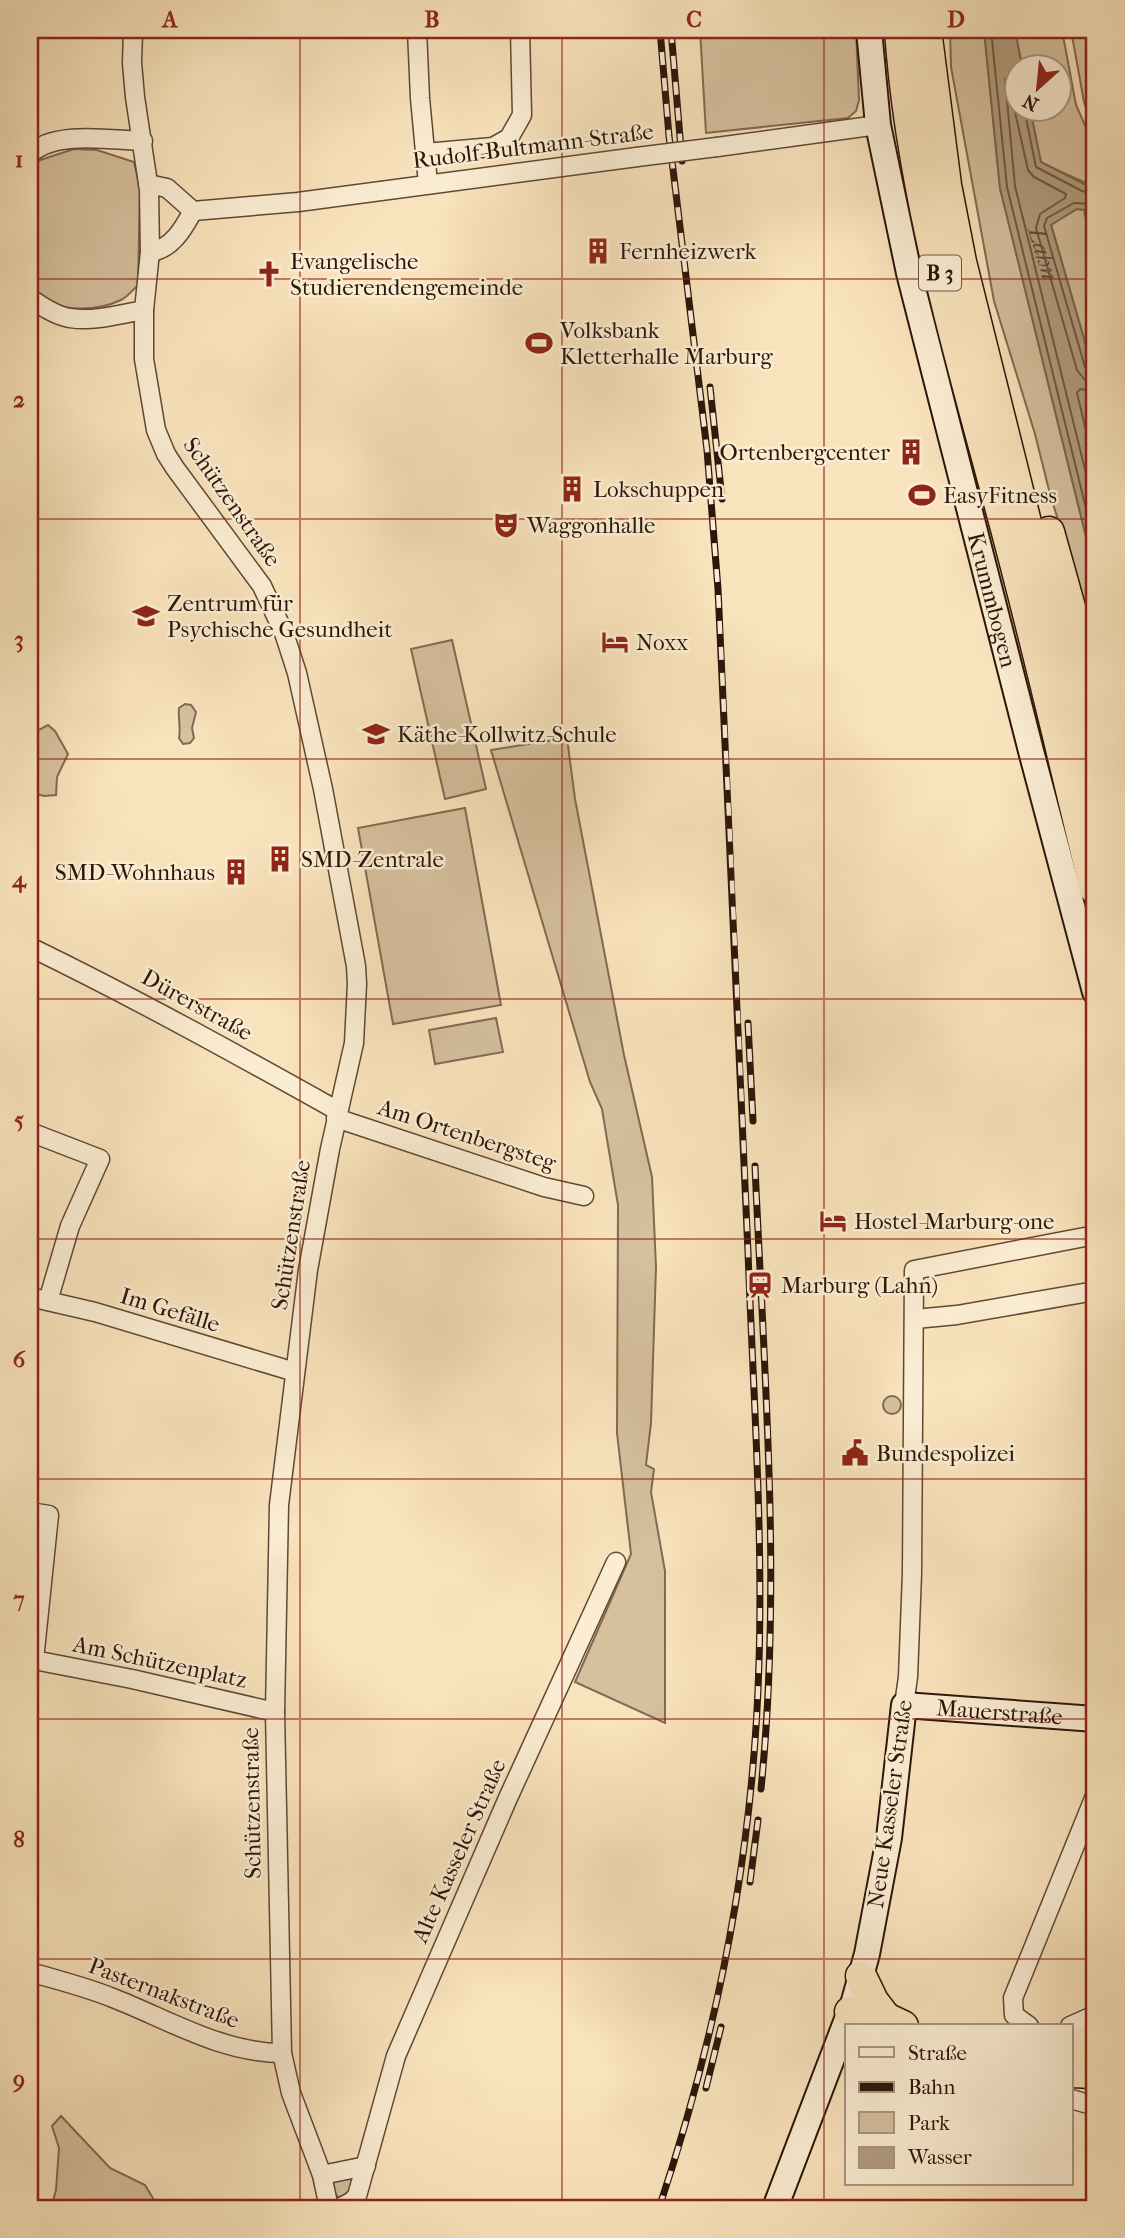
<svg xmlns="http://www.w3.org/2000/svg" width="1125" height="2238" font-family="'IM FELL French Canon',serif">
	<style>
		.green { fill: #d6c09e; stroke: #816a54; stroke-width: 2 }
		.water { fill: #b39d7f; stroke: #7d6750; stroke-width: 2 }
		.lines { fill: none; stroke-linecap: round; stroke-linejoin: round }
		.shore { stroke: #705944; stroke-width: 2 }
		.minor-casing { stroke: #5f4836; stroke-width: 21 }
		.secondary-casing { stroke: #2c150a; stroke-width: 28 }
		.trunk-casing { stroke: #2c150a; stroke-width: 33 }
		.minor { stroke: #fbedd3; stroke-width: 18 }
		.secondary { stroke: #fbedd3; stroke-width: 24 }
		.trunk { stroke: #f9e3bc; stroke-width: 30 }
		.rail-casing { stroke: #2c150a; stroke-width: 7 }
		.rail { stroke: #fbedd3; stroke-width: 4.5; stroke-dasharray: 13; stroke-linecap: butt }
		.minor-bridge-casing { stroke: #5f4836; stroke-width: 21; stroke-linecap: butt }
		.minor-bridge { stroke: #fbedd3; stroke-width: 18 }
		.grid { fill: none; stroke: #8f2418; stroke-width: 2; stroke-opacity: 0.55 }
		.labels { text-anchor: middle; dominant-baseline: central; stroke-width: 5; stroke-linejoin: round; paint-order: stroke }
		.shield { fill: #fbedd3; stroke: #6a5646; stroke-width: 2 }
		.shield-label { font-size: 21px; font-weight: bold; fill: #2c150a }
		.street-label { font-size: 23px; fill: #2c150a; stroke: #fbedd3 }
		.poi-label { font-size: 23px; fill: #2c150a; stroke: #fbedd3; text-anchor: start }
		.water-label { font-size: 24px; font-style: italic; fill: #624b39; stroke: #fbedd3 }
		.neatline { fill: none; stroke: #8f2418; stroke-width: 2.5 }
		.grid-label { font-size: 23px; text-anchor: middle; font-weight: bold; fill: #8f2418 }
	</style>
	<rect width="100%" height="100%" fill="#f9e3bc"/>
	<filter id="stains"><feTurbulence type="fractalNoise" baseFrequency=".00286" numOctaves="4"/><feColorMatrix values="0 0 0 0 .2 0 0 0 0 .09 0 0 0 0 .02 0 0 0 .5 -.17"/></filter>
	<radialGradient id="worn" r=".72"><stop offset=".6" stop-color="#630" stop-opacity="0"/><stop offset="1" stop-color="#630" stop-opacity=".3"/></radialGradient>
	<!-- green -->
	<g class="green">
		<path d="M700,30h156l3,70 -3,11 -8,7 -142,15z"/>
		<path d="M950,30h34l16,158 95,385v68l-45,-147 -15,-60 -41,-133 -43,-234z"/>
		<path d="M1015,30h47l14,75 19,43v39l-54,-24 -11,-54 28,-1v-42h-36z"/>
		<path d="M1071,30h23l1,105 -11,-33z"/>
		<path d="M74,149l23,1 37,12 6,27 -2,96c-5,5 -11,12 -17,15 -28,13 -68,12 -91,-9v-124l7,-6z"/>
		<path d="M1077,209l7,1 11,56v111l-44,-153z"/>
		<path d="M452,640l34,149 -41,10 -34,-150z"/>
		<path d="M185,704l6,1 5,7 -4,16 2,10 -4,5 -7,1 -4,-6c2,-10 -1,-19 0,-30z"/>
		<path d="M48,725l7,6 13,23 -11,23 -1,18 -12,1 -11,-3c0,-9 -3,-15 -3,-23 -1,-12 1,-24 1,-36z"/>
		<path d="M567,738l8,61 49,256 28,122 4,90 -5,156 -5,42 8,4 -3,23 14,79v152l-90,-41 56,-128 -14,-121 1,-228 -16,-96 -12,-27 -99,-332z"/>
		<path d="M465,808l36,197 -108,19 -35,-196z"/>
		<path d="M496,1018l7,34 -68,12 -6,-34z"/>
		<circle cx="892" cy="1405" r="9"/>
		<path d="M61,2116l49,52 35,17 12,20 -2,3h-104l5,-18 3,-42 -7,-22z"/>
		<circle cx="343" cy="2187" r="11"/>
	</g>
	<!-- water -->
	<path class="water" d="M984,30h31l7,36h-6v42l14,1 11,53 43,22 11,3v24l-18,-2 -26,16 44,152v196l-95,-385z"/>
	<g class="lines">
		<!-- shore -->
		<g class="shore">
			<path d="M991,30l16,157 88,358"/>
			<path d="M1016,81l-7,-5 -4,3 10,107 80,324"/>
			<path id="s1" d="M1016,103l-1,9 13,58 6,7 32,17 -1,4 -25,16 -4,14 41,142 7,9 11,3"/>
			<path d="M1024,108l12,59 46,24 13,3"/>
			<path d="M1095,204l-21,-1 -27,15 -3,8 41,141 4,5 6,1"/>
			<path d="M1095,392l-15,-3 -3,4 18,75"/>
		</g>
		<!-- minor casing -->
		<g class="minor-casing">
			<g id="minor">
				<path d="M133,30l-1,33 3,34 14,93 1,62 -6,58v49l12,71 10,24 9,14 87,118 22,47 13,40 26,116 33,177 1,18 -3,59 -24,106 -22,121 -29,235 -4,207 7,341 9,40 31,82 7,33"/>
				<path d="M417,30l3,68 8,86"/>
				<path d="M717,147l161,-22"/>
				<path d="M425,153l68,-6 16,-9 13,-23 -2,-85"/>
				<path d="M30,154c25,-24 81,-14 113,-13"/>
				<path d="M148,184l19,4 26,23 105,-9 339,-45"/>
				<path d="M150,252c22,-3 33,-23 43,-41"/>
				<path d="M30,298c11,8 26,18 40,20 24,4 51,-4 74,-8"/>
				<path d="M30,947c105,51 206,107 308,164"/>
				<path d="M336,1118l208,69 40,9"/>
				<path d="M30,1132l70,27 -30,67 -22,75"/>
				<path d="M30,1297l65,15 200,60"/>
				<path d="M915,1319l42,-4 138,-24"/>
				<path d="M30,1512l19,3 -15,145 98,19 143,33"/>
				<path d="M904,1705l4,-28 4,-104 2,-303 181,-35"/>
				<path d="M30,1972c27,8 56,15 83,26 54,21 109,55 169,55"/>
				<path d="M1029,2026l-15,-11 -1,-17 82,-202"/>
				<path d="M1070,2026l25,-11"/>
				<path d="M1071,2099l24,7"/>
				<path d="M322,2175l44,-9"/>
				<path d="M339,2208l12,-6 6,-6 39,-140 112,-258 108,-236"/>
			</g>
		</g>
		<!-- secondary casing -->
		<g class="secondary-casing">
			<g id="secondary">
				<path id="s2" d="M869,30l9,95 31,148 122,478 64,241"/>
				<path id="s3" d="M775,2208l79,-207 13,-47 22,-116 15,-133 191,14"/>
			</g>
		</g>
		<!-- trunk casing -->
		<g class="trunk-casing">
			<g id="trunk">
				<path d="M900,30c11,163 59,322 101,480 34,125 63,253 94,379"/>
				<path d="M926,30l20,155 15,77 134,537"/>
				<path d="M1049,532l46,165"/>
				<path d="M861,1976l12,25 13,17"/>
				<path d="M850,2012l36,6 17,8"/>
				<path d="M1071,2047l24,-10"/>
				<path d="M1071,2072l24,1"/>
			</g>
		</g>
		<!-- minor -->
		<use href="#minor" class="minor"/>
		<!-- secondary -->
		<use href="#secondary" class="secondary"/>
		<!-- trunk -->
		<use href="#trunk" class="trunk"/>
		<!-- rail casing -->
		<g class="rail-casing">
			<g id="rail">
				<path d="M671,30l11,131"/>
				<path d="M710,387l12,112"/>
				<path d="M748,1023l5,98"/>
				<path d="M755,1166c9,207 27,416 6,623"/>
				<path d="M750,1882l8,-62"/>
				<path d="M706,2088l15,-61"/>
				<path d="M659,2208c59,-176 95,-360 100,-546 4,-137 -6,-273 -11,-410 -9,-221 -19,-442 -30,-663l-11,-139 -38,-314 -9,-106"/>
			</g>
		</g>
		<!-- rail -->
		<use href="#rail" class="rail"/>
		<!-- minor-bridge casing -->
		<g class="minor-bridge-casing">
			<path id="minor-bridge" d="M637,157l80,-10"/>
		</g>
		<!-- minor-bridge -->
		<use href="#minor-bridge" class="minor-bridge"/>
	</g>
	<!-- grid -->
	<path class="grid" d="M300,30v2178M562,30v2178M824,30v2178M30,279h1065M30,519h1065M30,759h1065M30,999h1065M30,1239h1065M30,1479h1065M30,1719h1065M30,1959h1065"/>
	<!-- icons -->
	<defs>
		<g id="building-bare" transform="scale(2.1)"><path d="M-4-6H4V6H1V3H-1V6H-4ZM-2.5-4.3h1.7v1.8h-1.7ZM.8-4.3h1.7v1.8H.8ZM-2.5-1h1.7V.8h-1.7ZM.8-1h1.7V.8H.8Z" fill="#8f2418" stroke="#fbedd3" stroke-width="2.5" paint-order="stroke"/></g>
		<g id="church-bare" transform="scale(2.1)"><path d="M-1.2-6h2.4v3.5h3.3v2.4h-3.3V6h-2.4V-.1h-3.3v-2.4h3.3Z" fill="#8f2418" stroke="#fbedd3" stroke-width="2.5" paint-order="stroke"/></g>
		<g id="stadium-bare" transform="scale(2.1)"><path d="M0-5a6.5 5 0 1 0 0 10a6.5 5 0 1 0 0-10ZM-3.5-1.8h7v3.6h-7Z" fill="#8f2418" stroke="#fbedd3" stroke-width="2.5" paint-order="stroke"/></g>
		<g id="theatre-bare" transform="scale(2.1)"><path d="M-5-5.5Q0-4 5-5.5V0Q5 5 0 6Q-5 5-5 0ZM-3.3-2.5H-1v1.5H-3.3ZM1-2.5H3.3v1.5H1ZM-2.8 1Q0 5.5 2.8 1Z" fill="#8f2418" stroke="#fbedd3" stroke-width="2.5" paint-order="stroke"/></g>
		<g id="university-bare" transform="scale(2.1)"><path d="M0-5L7-2L0 1L-7-2ZM-4 1L0 2.5L4 1V4Q0 6-4 4Z" fill="#8f2418" stroke="#fbedd3" stroke-width="2.5" paint-order="stroke"/></g>
		<g id="hotel-bare" transform="scale(2.1)"><path d="M-6-4.5h1.5V1H6V5H4.5V3h-9V5H-6ZM-4 0a1.8 1.8 0 1 1 3.6 0ZM.5 0V-2.5h3Q6-2.5 6 0Z" fill="#8f2418" stroke="#fbedd3" stroke-width="2.5" paint-order="stroke"/></g>
		<g id="school-bare" transform="scale(2.1)"><path d="M0-5L7-2L0 1L-7-2ZM-4 1L0 2.5L4 1V4Q0 6-4 4Z" fill="#8f2418" stroke="#fbedd3" stroke-width="2.5" paint-order="stroke"/></g>
		<g id="station-bare" transform="scale(2.1)"><path d="M-3-6H3Q5-6 5-4V2Q5 4 3 4L4.5 6H3L1.5 4h-3L-3 6H-4.5L-3 4Q-5 4-5 2V-4Q-5-6-3-6ZM-3.5-4v3h7v-3ZM-3.5 1v1.5H-2V1ZM2 1v1.5H3.5V1Z" fill="#8f2418" stroke="#fbedd3" stroke-width="2.5" paint-order="stroke"/></g>
		<g id="civic-bare" transform="scale(2.1)"><path d="M-.6-6.5H3V-4.5H.6V-3L4-1V1h2V6H-6V1h2V-1L-.6-3ZM-1.2 2.5V6h2.4V2.5Z" fill="#8f2418" stroke="#fbedd3" stroke-width="2.5" paint-order="stroke"/></g>
	</defs>
	<g fill-rule="evenodd">
		<use href="#building-bare" x="598" y="251"/>
		<use href="#church-bare" x="269" y="274"/>
		<use href="#stadium-bare" x="539" y="343"/>
		<use href="#building-bare" x="911" y="452"/>
		<use href="#building-bare" x="572" y="489"/>
		<use href="#stadium-bare" x="922" y="495"/>
		<use href="#theatre-bare" x="506" y="525"/>
		<use href="#university-bare" x="146" y="616"/>
		<use href="#hotel-bare" x="615" y="642"/>
		<use href="#school-bare" x="376" y="734"/>
		<use href="#building-bare" x="280" y="859"/>
		<use href="#building-bare" x="236" y="872"/>
		<use href="#hotel-bare" x="833" y="1221"/>
		<use href="#station-bare" x="760" y="1285"/>
		<use href="#civic-bare" x="855" y="1453"/>
	</g>
	<g class="labels">
		<!-- shield labels -->
		<rect class="shield" x="919" y="255.5" width="42" height="35" rx="5"/>
		<g class="shield-label">
			<text x="940" y="273">B 3</text>
		</g>
		<!-- street labels -->
		<g class="street-label">
			<text transform="translate(533 146) rotate(-7)">Rudolf-Bultmann-Straße</text>
			<text transform="translate(232 502) rotate(55)">Schützenstraße</text>
			<text stroke="none"><textPath href="#s2" startOffset="584">Krummbogen</textPath></text>
			<text transform="translate(197 1005) rotate(29)">Dürerstraße</text>
			<text transform="translate(467 1135) rotate(18)">Am Ortenbergsteg</text>
			<text transform="translate(291 1235) rotate(-81)">Schützenstraße</text>
			<text transform="translate(170 1310) rotate(17)">Im Gefälle</text>
			<text transform="translate(160 1662) rotate(12)">Am Schützenplatz</text>
			<text stroke="none"><textPath href="#s3" startOffset="618">Mauerstraße</textPath></text>
			<text transform="translate(252 1803) rotate(-91)">Schützenstraße</text>
			<text transform="translate(890 1804) rotate(-82)">Neue Kasseler Straße</text>
			<text transform="translate(459 1851) rotate(-66)">Alte Kasseler Straße</text>
			<text transform="translate(164 1993) rotate(21)">Pasternakstraße</text>
		</g>
		<!-- poi labels -->
		<g class="poi-label">
			<text x="619" y="251">Fernheizwerk</text>
			<text x="290" y="261">Evangelische<tspan x="290" dy="26">Studierendengemeinde</tspan></text>
			<text x="560" y="330">Volksbank<tspan x="560" dy="26">Kletterhalle Marburg</tspan></text>
			<text x="890" y="452" text-anchor="end">Ortenbergcenter</text>
			<text x="593" y="489">Lokschuppen</text>
			<text x="943" y="495">EasyFitness</text>
			<text x="527" y="525">Waggonhalle</text>
			<text x="167" y="603">Zentrum für<tspan x="167" dy="26">Psychische Gesundheit</tspan></text>
			<text x="636" y="642">Noxx</text>
			<text x="397" y="734">Käthe-Kollwitz-Schule</text>
			<text x="301" y="859">SMD-Zentrale</text>
			<text x="215" y="872" text-anchor="end">SMD-Wohnhaus</text>
			<text x="854" y="1221">Hostel-Marburg-one</text>
			<text x="781" y="1285">Marburg (Lahn)</text>
			<text x="876" y="1453">Bundespolizei</text>
		</g>
		<!-- water labels -->
		<g class="water-label">
			<text stroke="none"><textPath href="#s1" startOffset="189">Lahn</textPath></text>
		</g>
	</g>
	<!-- margin -->
	<rect width="1125" height="2238" fill="none" stroke="#f9e3bc" stroke-width="77"/>
	<!-- legend -->
	<rect x="845" y="2024" width="228" height="161" fill="#fbedd3" stroke="#a89783" stroke-width="2"/>
	<rect x="859" y="2047" width="35" height="10" fill="#fbedd3" stroke="#a89783" stroke-width="2"/>
	<text x="908" y="2060" font-size="21" fill="#2c150a">Straße</text>
	<rect x="859" y="2082" width="35" height="10" fill="#2c150a" stroke="#a89783" stroke-width="2"/>
	<text x="908" y="2094" font-size="21" fill="#2c150a">Bahn</text>
	<rect x="859" y="2112" width="35" height="21" fill="#d6c09e" stroke="#a89783" stroke-width="2"/>
	<text x="908" y="2130" font-size="21" fill="#2c150a">Park</text>
	<rect x="859" y="2147" width="35" height="21" fill="#b39d7f" stroke="#a89783" stroke-width="2"/>
	<text x="908" y="2164" font-size="21" fill="#2c150a">Wasser</text>
	<!-- north arrow -->
	<g transform="translate(1038 88) rotate(207)"><circle r="33" fill="#fbedd3" stroke="#a89783" stroke-width="2"/>
	<path d="M0-5L12 26L0 18L-12 26Z" fill="#8f2418"/>
	<text y="-10" font-size="19" font-weight="bold" text-anchor="middle" fill="#2c150a">N</text>
	</g>
	<rect x="38" y="38" width="1048" height="2162" class="neatline"/>
	<g class="grid-label">
		<text x="170" y="27">A</text>
		<text x="432" y="27">B</text>
		<text x="694" y="27">C</text>
		<text x="956" y="27">D</text>
		<text x="19" y="167">1</text>
		<text x="19" y="407">2</text>
		<text x="19" y="647">3</text>
		<text x="19" y="887">4</text>
		<text x="19" y="1127">5</text>
		<text x="19" y="1367">6</text>
		<text x="19" y="1607">7</text>
		<text x="19" y="1847">8</text>
		<text x="19" y="2087">9</text>
	</g>
	<rect width="100%" height="100%" filter="url(#stains)"/>
	<rect width="100%" height="100%" fill="url(#worn)"/>
</svg>
